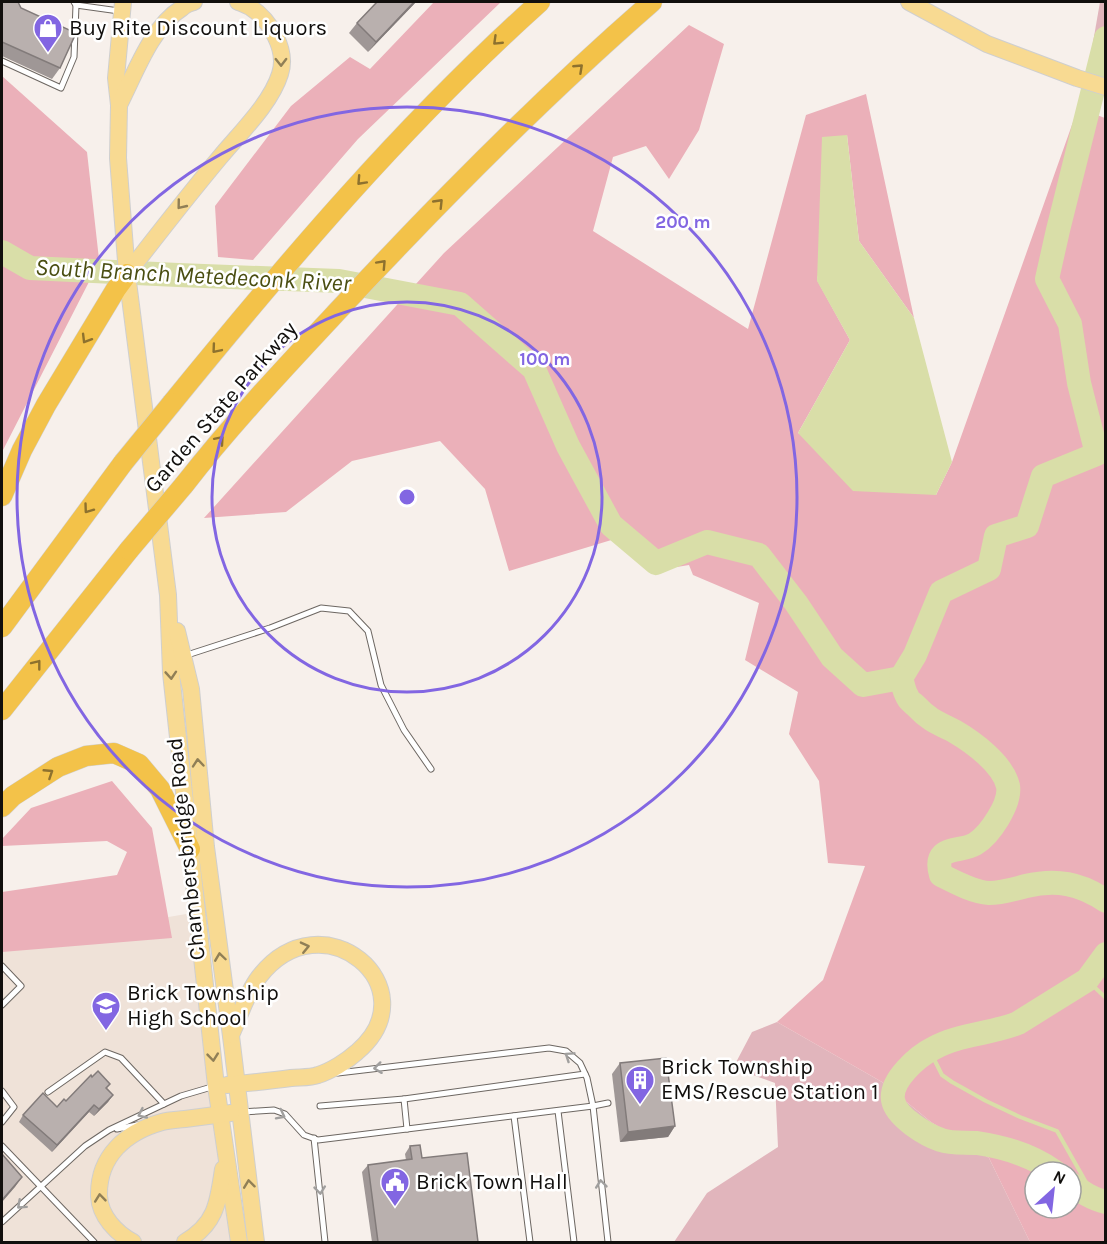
<svg xmlns="http://www.w3.org/2000/svg" width="1107" height="1244" font-family="Karla,sans-serif">
	<style>
		.built { fill: #efe2d8 }
		.green { fill: #e1b5bc }
		.forest { fill: #ebb0b9; fill-rule: evenodd }
		.water { fill: #d9dea8 }
		.lines { fill: none; stroke-linecap: round; stroke-linejoin: round }
		.stream { stroke: #d9dea8; stroke-width: 4 }
		.river { stroke: #d9dea8; stroke-width: 24 }
		.service-casing { stroke: #6d6762; stroke-width: 7 }
		.primary-casing { stroke: #cfcfcf; stroke-width: 18 }
		.motorway-casing { stroke: #cfcfcf; stroke-width: 21 }
		.service { stroke: #fff; stroke-width: 5 }
		.primary { stroke: #f8da92; stroke-width: 16 }
		.motorway { stroke: #f3c249; stroke-width: 20 }
		.motorway-bridge-casing { stroke: #cfcfcf; stroke-width: 21; stroke-linecap: butt }
		.motorway-bridge { stroke: #f3c249; stroke-width: 20 }
		.wall { fill: #9f9796 }
		.shaded-wall { fill: #827b7a }
		.building { fill: #b9b0ae; stroke: #827b7a; stroke-width: 1.5 }
		.oneway { stroke: #8d712e }
		.oneway2 { stroke: #907f56 }
		.oneway3 { stroke: #a09f9e }
		.ring { fill: none; stroke: #8266e2; stroke-width: 3 }
		.labels { text-anchor: middle; dominant-baseline: central; stroke-width: 5; stroke-linejoin: round; paint-order: stroke }
		.poi-label { font-size: 22px; fill: #110f0d; stroke: #fff; text-anchor: start }
		.street-label { font-size: 22px; fill: #110f0d; stroke: #fff }
		.water-label { font-size: 24px; font-style: italic; fill: #4a4e11; stroke: #fff }
		.centre { fill: #8266e2; stroke: #fff; stroke-width: 3 }
		.ring-label { font-size: 18px; text-anchor: middle; font-weight: bold; fill: #8266e2; stroke: #fff; stroke-width: 5; stroke-linejoin: round; paint-order: stroke }
	</style>
	<rect width="100%" height="100%" fill="#f7f0eb"/>
	<!-- built -->
	<path class="built" d="M198,912l41,330h-237v-295l1,-2z"/>
	<!-- green -->
	<g class="green">
		<path d="M1100,2h5v50l-13,-4z"/>
		<path d="M777,1022l105,60 49,40 58,36 41,84h-356l33,-49 71,-46 -3,-64 -42,-15 19,-36z"/>
	</g>
	<!-- forest -->
	<g class="forest">
		<path d="M434,2h67l-143,137 -105,121 -35,-3 -3,-51 76,-100 59,-49 20,12z"/>
		<path d="M689,25l35,19 -25,86 -30,49 -23,-33 -33,11 -20,74 155,98 58,-214 60,-21 48,224 -55,-77 -12,-106 -30,145 33,60 -52,93 138,62 16,-33 126,-354 27,10v1124h-75l-41,-84 -58,-36 -49,-40 -105,-60 46,-42 42,-114 -37,-3 -9,-82 -30,-47 9,-42 -53,-32 14,-57 -66,-28 -4,-10 -12,2 -59,-29 -109,33 -24,-82 -45,-48 -88,20 -66,51 -82,6 240,-265zM1035,1172h36v36h-36z"/>
		<path d="M2,76l85,76 14,125 -9,-1 -90,176z"/>
		<path d="M112,781l40,47 20,110 -170,14v-60l115,-17 10,-23 -20,-11 -105,5v-7l29,-31z"/>
	</g>
	<!-- water -->
	<path class="water" d="M847,135l12,106 55,77 38,144 -16,33 -83,-4 -55,-58 52,-93 -33,-59 5,-144z"/>
	<g class="lines">
		<!-- stream -->
		<g class="stream">
			<path d="M1087,980l19,18"/>
			<path d="M930,1051l12,24 10,7 34,19 34,16 37,14 39,69"/>
		</g>
		<!-- river -->
		<g class="river">
			<path d="M2,252l28,16 148,7 161,6 121,23 74,65 34,77 43,79 45,38 51,-21 52,13 37,48 36,54 31,28 38,-7"/>
			<path d="M901,678l14,-23 26,-63 48,-23 7,-33 31,-10 16,-50 54,-22 -18,-71 -9,-59 -23,-45 11,-49 48,-192"/>
			<path d="M901,678c2,6 3,13 6,18 1,4 6,7 9,10 13,14 22,17 38,25 19,11 49,33 54,55 3,17 -18,49 -33,58 -15,9 -43,0 -34,31 14,7 32,17 48,18 13,0 25,-4 37,-7 30,-7 54,-3 80,15"/>
			<path d="M1055,1172c-22,-16 -51,-25 -78,-29 -11,-1 -25,1 -36,-3 -15,-5 -45,-23 -48,-40 -3,-20 25,-44 41,-52 25,-14 57,-14 84,-25l69,-43 19,-26"/>
			<path d="M1071,1184c11,8 21,15 35,18"/>
		</g>
		<!-- service casing -->
		<g class="service-casing">
			<g id="service">
				<path d="M76,5l43,6"/>
				<path d="M2,61l59,27 13,-31 2,-52 -2,-3"/>
				<path d="M184,656l86,-28 51,-20 28,3 19,20 13,54 23,45 27,39"/>
				<path d="M2,966l19,20 -19,19"/>
				<path d="M338,1073l211,-25 17,3 14,12 7,15 6,28 15,136"/>
				<path d="M2,1091l12,16 -12,15"/>
				<path d="M48,1092l57,-40 16,6 43,46"/>
				<path d="M404,1099l181,-25"/>
				<path d="M320,1106l84,-7 3,30"/>
				<path d="M558,1111l16,131"/>
				<path d="M242,1112l32,-2 11,4 19,21 14,5 275,-34 15,-3"/>
				<path d="M514,1116l16,126"/>
				<path d="M117,1129l20,-4"/>
				<path d="M314,1138l11,104"/>
				<path d="M2,1146l92,96"/>
				<path d="M2,1222l83,-76 24,-16 72,-34 34,-10"/>
			</g>
		</g>
		<!-- primary casing -->
		<g class="primary-casing">
			<g id="primary">
				<path d="M123,2l-7,76 3,27 -1,53 9,116 41,321 3,78 45,413 23,156"/>
				<path d="M909,2l78,42 90,34 29,9"/>
				<path d="M119,105c16,-31 32,-78 63,-97 3,-3 8,-5 12,-6"/>
				<path d="M127,274c31,-40 62,-80 94,-118 20,-24 50,-53 59,-82 8,-24 -10,-54 -30,-67 -4,-2 -8,-4 -12,-5"/>
				<path d="M177,631l14,58 15,158 25,189 25,206"/>
				<path d="M227,1085c21,-2 43,-4 64,-7 8,-1 19,0 27,-3 13,-4 29,-14 39,-23 75,-64 -35,-157 -98,-75 -13,17 -19,39 -28,58"/>
				<path d="M133,1242c-17,-9 -33,-26 -34,-46 -1,-40 27,-64 63,-74 7,-2 15,-2 23,-3 15,-2 31,-4 46,-6"/>
				<path d="M185,1242c31,-18 33,-39 38,-73"/>
			</g>
		</g>
		<!-- motorway casing -->
		<g class="motorway-casing">
			<g id="motorway">
				<path d="M172,403c115,-141 233,-280 368,-401"/>
				<path d="M184,485c50,-64 107,-124 163,-184 97,-104 198,-206 305,-299"/>
				<path d="M2,496l20,-46 24,-45 70,-116 11,-15"/>
				<path d="M2,627l121,-164"/>
				<path d="M2,710l127,-160"/>
				<path d="M2,807l11,-11 45,-29 28,-11 28,-3 25,11 21,25 30,60"/>
			</g>
		</g>
		<!-- service -->
		<use href="#service" class="service"/>
		<!-- primary -->
		<use href="#primary" class="primary"/>
		<!-- motorway -->
		<use href="#motorway" class="motorway"/>
		<!-- motorway-bridge casing -->
		<g class="motorway-bridge-casing">
			<g id="motorway-bridge">
				<path d="M123,463l49,-60"/>
				<path d="M129,550l55,-65"/>
			</g>
		</g>
		<!-- motorway-bridge -->
		<use href="#motorway-bridge" class="motorway-bridge"/>
	</g>
	<!-- wall -->
	<g class="wall">
		<path d="M2,2l58,66 -8,11 -50,-23z"/>
		<path d="M416,2l-48,50 -19,-19 8,-10z"/>
		<path d="M620,1063l55,63 -7,11 -48,5 -8,-68z"/>
		<path d="M92,1077l18,7 -3,4 6,7 -5,7 -14,14 -5,-4 -37,40 -33,-30 4,-7 34,-8 9,-6z"/>
		<path d="M410,1146l12,12 56,84h-106l-10,-70 6,-7 38,-5 -1,-6z"/>
	</g>
	<!-- shaded-wall -->
	<g class="shaded-wall">
		<path d="M414,2h2l-48,50 8,-10z"/>
		<path d="M113,1095l-5,7 -14,14 5,-7z"/>
		<path d="M94,1105l-5,7 -37,40 5,-7z"/>
		<path d="M675,1126l-7,11 -48,5 8,-10z"/>
		<path d="M22,1177l-7,10 -13,15v-2z"/>
	</g>
	<!-- building -->
	<g class="building">
		<path d="M2,2h16l3,6 55,25 -16,35 -58,-26z"/>
		<path d="M377,2h37l-38,40 -19,-19z"/>
		<path d="M666,1058l9,68 -47,6 -8,-69z"/>
		<path d="M98,1071l12,13 -4,4 7,7 -14,14 -5,-4 -37,40 -34,-30 20,-22 14,14 7,-8 2,2 25,-26 1,2z"/>
		<path d="M420,1145l2,13 45,-5 11,89h-100l-10,-77 44,-6 -2,-13z"/>
		<path d="M2,1154l20,23 -20,23z"/>
	</g>
	<!-- one-way arrows -->
	<defs><path id="oneway-chevron" d="M-2-3.5L2.5 0L-2 3.5" fill="none" stroke-width="1.6" stroke-linecap="round" stroke-linejoin="round" transform="scale(1.5)"/></defs>
	<g class="oneway">
		<use href="#oneway-chevron" transform="translate(497 41) rotate(136)"/>
		<use href="#oneway-chevron" transform="translate(579 68) rotate(-43)"/>
		<use href="#oneway-chevron" transform="translate(361 181) rotate(133)"/>
		<use href="#oneway-chevron" transform="translate(439 203) rotate(-46)"/>
		<use href="#oneway-chevron" transform="translate(382 264) rotate(-47)"/>
		<use href="#oneway-chevron" transform="translate(86 339) rotate(121)"/>
		<use href="#oneway-chevron" transform="translate(216 349) rotate(130)"/>
		<use href="#oneway-chevron" transform="translate(220 440) rotate(-49)"/>
		<use href="#oneway-chevron" transform="translate(88 509) rotate(126)"/>
		<use href="#oneway-chevron" transform="translate(37 664) rotate(-52)"/>
		<use href="#oneway-chevron" transform="translate(49 773) rotate(-33)"/>
	</g>
	<g class="oneway2">
		<use href="#oneway-chevron" transform="translate(281 62) rotate(89)"/>
		<use href="#oneway-chevron" transform="translate(181 205) rotate(129)"/>
		<use href="#oneway-chevron" transform="translate(171 675) rotate(86)"/>
		<use href="#oneway-chevron" transform="translate(198 763) rotate(-95)"/>
		<use href="#oneway-chevron" transform="translate(305 947) rotate(-13)"/>
		<use href="#oneway-chevron" transform="translate(220 957) rotate(-98)"/>
		<use href="#oneway-chevron" transform="translate(213 1057) rotate(84)"/>
		<use href="#oneway-chevron" transform="translate(249 1184) rotate(-97)"/>
		<use href="#oneway-chevron" transform="translate(100 1198) rotate(-96)"/>
	</g>
	<g class="oneway3">
		<use href="#oneway-chevron" transform="translate(569 1056) rotate(-146)"/>
		<use href="#oneway-chevron" transform="translate(378 1068) rotate(173)"/>
		<use href="#oneway-chevron" transform="translate(142 1114) rotate(155)"/>
		<use href="#oneway-chevron" transform="translate(281 1115) rotate(27)"/>
		<use href="#oneway-chevron" transform="translate(601 1184) rotate(-96)"/>
		<use href="#oneway-chevron" transform="translate(320 1190) rotate(84)"/>
		<use href="#oneway-chevron" transform="translate(21 1205) rotate(138)"/>
	</g>
	<!-- distance rings -->
	<g class="ring">
		<circle cx="407" cy="497" r="195"/>
		<circle cx="407" cy="497" r="390"/>
	</g>
	<!-- icons -->
	<defs>
		<g id="shop-pin" transform="scale(1.5)"><path d="M0 17L-7.5 6A9.5 9.5 0 1 1 7.5 6Z" fill="#8266e2" stroke="#fff"/><path d="M-5-2.5h2.3a2.7 3.5 0 0 1 5.4 0H5L5.5 6h-11ZM-1.5-2.5h3a1.5 2.3 0 0 0-3 0Z" fill="#fff"/></g>
		<g id="school-pin" transform="scale(1.5)"><path d="M0 17L-7.5 6A9.5 9.5 0 1 1 7.5 6Z" fill="#8266e2" stroke="#fff"/><path d="M0-5L7-2L0 1L-7-2ZM-4 1L0 2.5L4 1V4Q0 6-4 4Z" fill="#fff"/></g>
		<g id="building-pin" transform="scale(1.5)"><path d="M0 17L-7.5 6A9.5 9.5 0 1 1 7.5 6Z" fill="#8266e2" stroke="#fff"/><path d="M-4-6H4V6H1V3H-1V6H-4ZM-2.5-4.3h1.7v1.8h-1.7ZM.8-4.3h1.7v1.8H.8ZM-2.5-1h1.7V.8h-1.7ZM.8-1h1.7V.8H.8Z" fill="#fff"/></g>
		<g id="civic-pin" transform="scale(1.5)"><path d="M0 17L-7.5 6A9.5 9.5 0 1 1 7.5 6Z" fill="#8266e2" stroke="#fff"/><path d="M-.6-6.5H3V-4.5H.6V-3L4-1V1h2V6H-6V1h2V-1L-.6-3ZM-1.2 2.5V6h2.4V2.5Z" fill="#fff"/></g>
	</defs>
	<g fill-rule="evenodd">
		<use href="#shop-pin" x="48" y="28"/>
		<use href="#school-pin" x="106" y="1006"/>
		<use href="#building-pin" x="640" y="1080"/>
		<use href="#civic-pin" x="395" y="1182"/>
	</g>
	<g class="labels">
		<!-- poi labels -->
		<g class="poi-label">
			<text x="69" y="28">Buy Rite Discount Liquors</text>
			<text x="127" y="993">Brick Township<tspan x="127" dy="25">High School</tspan></text>
			<text x="661" y="1067">Brick Township<tspan x="661" dy="25">EMS/Rescue Station 1</tspan></text>
			<text x="416" y="1182">Brick Town Hall</text>
		</g>
		<!-- street labels -->
		<g class="street-label">
			<text transform="translate(221 407) rotate(-49)">Garden State Parkway</text>
			<text transform="translate(186 849) rotate(-96)">Chambersbridge Road</text>
		</g>
		<!-- water labels -->
		<g class="water-label">
			<text transform="translate(193 275) rotate(3)">South Branch Metedeconk River</text>
		</g>
	</g>
	<circle cx="407" cy="497" r="9" class="centre"/>
	<g class="ring-label">
		<text x="683" y="228">200 m</text>
		<text x="545" y="365">100 m</text>
	</g>
	<!-- border -->
	<rect width="1107" height="1244" fill="none" stroke="#110f0d" stroke-width="6"/>
	<!-- north arrow -->
	<g transform="translate(1053 1190) rotate(27)"><circle r="28" fill="#ffffff" stroke="#a09f9e" stroke-width="1.5"/>
	<path d="M0-4.5L10 22L0 15L-10 22Z" fill="#8266e2"/>
	<text y="-9" font-size="16" font-weight="bold" text-anchor="middle" fill="#110f0d">N</text>
	</g>
</svg>
